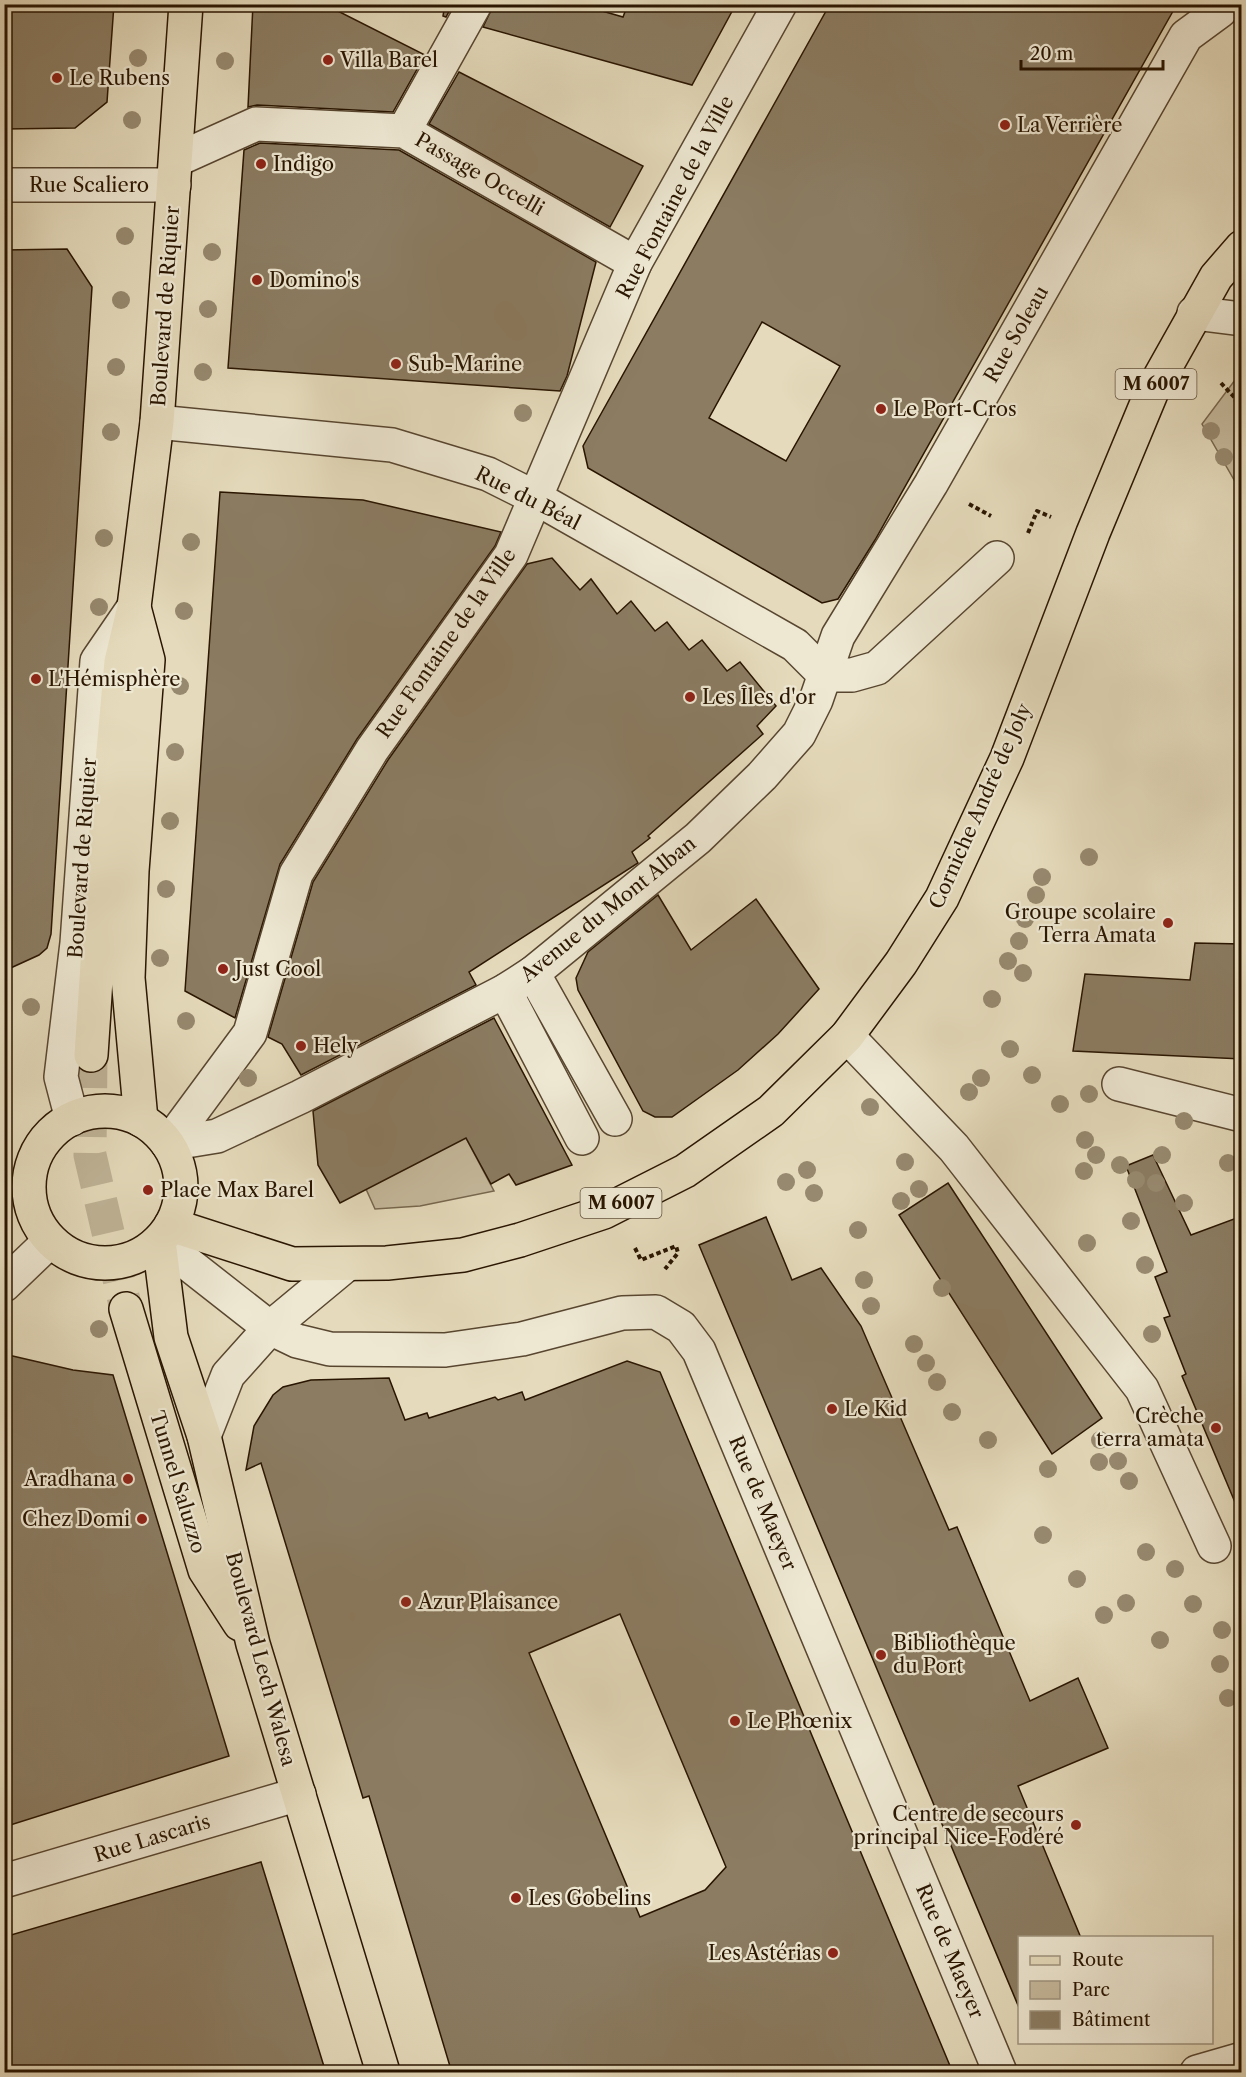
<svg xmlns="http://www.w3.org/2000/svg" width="1246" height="2077" font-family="'Libre Caslon Text',serif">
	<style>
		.green { fill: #c5b99c; stroke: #77674e; stroke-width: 1.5 }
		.building { fill: #8b7c62; stroke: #291501; stroke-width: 1.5; fill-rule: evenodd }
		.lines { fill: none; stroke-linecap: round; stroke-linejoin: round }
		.major-tunnel { stroke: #bfb397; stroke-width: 33; stroke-dasharray: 33 16; stroke-linecap: butt }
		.minor-casing { stroke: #584630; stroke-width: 36 }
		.major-casing { stroke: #291501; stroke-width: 36 }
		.path { stroke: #291501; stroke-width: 4; stroke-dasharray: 4.5 3; stroke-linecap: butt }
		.minor { stroke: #eee8d3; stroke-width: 33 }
		.major { stroke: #e5dbbc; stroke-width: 33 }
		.tree { fill: #97896f }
		.poi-dot { fill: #8f2418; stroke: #eee8d3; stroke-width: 2 }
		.labels { text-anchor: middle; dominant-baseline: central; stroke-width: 4.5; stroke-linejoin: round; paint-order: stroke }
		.shield { fill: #eee8d3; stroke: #645440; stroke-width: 1.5 }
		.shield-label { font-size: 18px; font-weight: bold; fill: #291501 }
		.poi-label { font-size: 20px; fill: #291501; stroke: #eee8d3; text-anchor: start }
		.street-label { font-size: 20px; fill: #291501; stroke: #eee8d3 }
	</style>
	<rect width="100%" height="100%" fill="#e5dbbc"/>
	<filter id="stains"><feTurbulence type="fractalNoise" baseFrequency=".00333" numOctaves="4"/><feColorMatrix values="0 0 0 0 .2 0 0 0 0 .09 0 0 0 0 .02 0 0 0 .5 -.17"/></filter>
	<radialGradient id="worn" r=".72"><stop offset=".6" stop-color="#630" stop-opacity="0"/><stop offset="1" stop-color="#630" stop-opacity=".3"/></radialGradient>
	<!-- green -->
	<g class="green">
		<path d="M1241,372v120l-39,-68z"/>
		<path d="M460,1127l34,64 -74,15 -45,3 -9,-20z"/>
	</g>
	<!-- building -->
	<g class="building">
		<path d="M4,4h110l-7,98 -32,26 -71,1z"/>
		<path d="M253,4h71l101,51 -32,57 -136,-7 -9,2z"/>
		<path d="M445,4h8l-7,13 -3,-1z"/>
		<path d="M494,4h84l45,13 5,-13h108l-44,81 -209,-58z"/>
		<path d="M830,4h347l-302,536 -37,59 -16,4 -234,-135 -5,-22zM762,322l78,44 -54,95 -77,-43z"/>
		<path d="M459,72l184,94 -33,61 -181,-103z"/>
		<path d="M260,143l139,7 197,112 -29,114 -7,15 -332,-23 16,-218z"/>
		<path d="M67,249l25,38 -41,647 -4,14 -8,7 -35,16v-721z"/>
		<path d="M220,492l143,8 138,32 -6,14 -138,193 -77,125 -45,154 -50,-27z"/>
		<path d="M552,558l28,32 11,-11 26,35 14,-13 24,30 12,-9 22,28 13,-10 25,31 13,-9 36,44 -19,20 6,8 -115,102 2,2 -18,14 6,11 -169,109 7,13 -175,90 -19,-31 -14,-7 45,-155 75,-122 139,-196z"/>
		<path d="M658,895l33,55 65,-51 63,90 -41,45 -40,36 -66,47h-17l-12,-6 -65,-121 -2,-12 12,-26z"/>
		<path d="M1195,943l47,1v115l-169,-8 12,-77 105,6z"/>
		<path d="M494,1018l78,147 -56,20 -7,-11 -18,10 -25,-46 -126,65 -22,-38 -5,-54z"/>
		<path d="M1153,1155l38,80 51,-19v303l-60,-143 4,-2 -22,-56 6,-2 -15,-39 12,-5 -41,-106z"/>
		<path d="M948,1183l154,235 -50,36 -153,-239z"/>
		<path d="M766,1217l26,63 29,-12 40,58 88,204 8,-3 73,174 48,-23 30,70 -90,38 63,152h-61v72l-321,-765z"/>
		<path d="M4,1354l69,16 40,5 116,381 -225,71z"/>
		<path d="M627,1361l33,11 293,701h-501l-83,-277 -6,2 -102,-335 -15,7 8,-44 19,-31 10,-8 28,-7 78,-2 16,42 22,-7 2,5 66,-21 3,3 24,-8 3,8zM620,1614l106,253 -21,23 -65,27 -111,-264z"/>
		<path d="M261,1862l65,211h-322v-136z"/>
	</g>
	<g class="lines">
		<!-- major-tunnel -->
		<path class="major-tunnel" d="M91,1055l-1,100 36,154"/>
		<!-- minor casing -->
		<g class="minor-casing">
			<g id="minor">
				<path d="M404,131l71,-127"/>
				<path d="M176,160l80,-36 148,7 231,132"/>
				<path d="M4,185h170"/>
				<path d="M1194,313l48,6"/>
				<path d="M157,422l235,23 96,29 48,24 259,147 30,30"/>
				<path d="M825,675h27l25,-7 120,-110"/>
				<path d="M533,973l82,146"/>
				<path d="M505,991l77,147"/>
				<path d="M847,1036l107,112 188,241 72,157"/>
				<path d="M1119,1084l123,31"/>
				<path d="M72,1119l-11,-42 16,-134 20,-282 37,-54"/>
				<path d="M168,1144l49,-8 83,-39 205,-106 28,-18 165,-135 64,-62 37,-42 17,-34 22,-64 93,-152 255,-448 34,-25 4,-7"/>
				<path d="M168,1144l82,-111 46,-159 76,-124 139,-195 124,-292 145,-259"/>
				<path d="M159,1241l111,87 27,13 33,8 115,1 77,-11 100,-26 34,-1 25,15 18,24 301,721"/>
				<path d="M4,1285l46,-44"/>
				<path d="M204,1436l24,-61 42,-47 76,-63"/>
				<path d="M4,1881l295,-87"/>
				<path d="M1197,2072l45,-13"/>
			</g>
		</g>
		<!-- major casing -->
		<g class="major-casing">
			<g id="major">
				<path d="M135,611l13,49 -16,211 -4,107 13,142"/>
				<path d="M91,1055l15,-226 15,-167 13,-55 23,-185 29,-418"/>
				<circle cx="105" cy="1187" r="76"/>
				<path d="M171,1225l121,39 95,-1 76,-8 57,-15 84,-28 81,-41 86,-60 76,-75 54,-73 41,-65 65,-140 86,-225 59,-142 64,-114 26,-30"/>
				<path d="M159,1241l12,96 33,99 49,208 130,428"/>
				<path d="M126,1309l79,261 35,54"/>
			</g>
		</g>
		<!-- path -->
		<g class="path">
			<path d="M1221,383l14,15 7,27"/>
			<path d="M969,504l22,12"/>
			<path d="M1028,533l9,-22 14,6"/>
			<path d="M635,1248l6,12 35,-14 2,7 -13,16"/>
		</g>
		<!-- minor -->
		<use href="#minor" class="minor"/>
		<!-- major -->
		<use href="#major" class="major"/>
	</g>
	<!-- trees -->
	<g class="tree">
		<circle cx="138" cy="58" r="9"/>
		<circle cx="225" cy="61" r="9"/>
		<circle cx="132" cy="120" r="9"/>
		<circle cx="125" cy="236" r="9"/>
		<circle cx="212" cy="252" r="9"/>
		<circle cx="121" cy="300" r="9"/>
		<circle cx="208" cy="309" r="9"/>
		<circle cx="116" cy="367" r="9"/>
		<circle cx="203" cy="372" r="9"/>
		<circle cx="523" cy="413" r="9"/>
		<circle cx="1211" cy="431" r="9"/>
		<circle cx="111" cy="432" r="9"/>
		<circle cx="1224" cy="457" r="9"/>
		<circle cx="104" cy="538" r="9"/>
		<circle cx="191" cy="542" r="9"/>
		<circle cx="99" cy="607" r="9"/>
		<circle cx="184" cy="611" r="9"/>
		<circle cx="180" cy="686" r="9"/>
		<circle cx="175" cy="752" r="9"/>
		<circle cx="170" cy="821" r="9"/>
		<circle cx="1089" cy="857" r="9"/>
		<circle cx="1042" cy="877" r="9"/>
		<circle cx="166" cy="889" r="9"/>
		<circle cx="1036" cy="895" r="9"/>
		<circle cx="1025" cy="919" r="9"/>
		<circle cx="1019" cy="941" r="9"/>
		<circle cx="160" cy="958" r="9"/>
		<circle cx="1008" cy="961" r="9"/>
		<circle cx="1023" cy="973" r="9"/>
		<circle cx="992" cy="999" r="9"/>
		<circle cx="31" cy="1007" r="9"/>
		<circle cx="186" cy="1021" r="9"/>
		<circle cx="1010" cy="1049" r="9"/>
		<circle cx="1032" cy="1075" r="9"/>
		<circle cx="248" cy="1078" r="9"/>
		<circle cx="981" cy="1078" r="9"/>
		<circle cx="969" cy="1092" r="9"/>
		<circle cx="1089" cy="1094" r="9"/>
		<circle cx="1060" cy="1104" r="9"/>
		<circle cx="870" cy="1107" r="9"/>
		<circle cx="1184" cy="1121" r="9"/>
		<circle cx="1085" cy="1140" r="9"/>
		<circle cx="1096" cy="1155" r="9"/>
		<circle cx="1162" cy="1155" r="9"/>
		<circle cx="905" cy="1162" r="9"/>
		<circle cx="1228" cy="1163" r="9"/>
		<circle cx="1120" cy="1165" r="9"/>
		<circle cx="807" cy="1170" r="9"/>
		<circle cx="1084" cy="1171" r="9"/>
		<circle cx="1136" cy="1180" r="9"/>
		<circle cx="786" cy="1182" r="9"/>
		<circle cx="1156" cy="1183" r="9"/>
		<circle cx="919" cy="1189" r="9"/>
		<circle cx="814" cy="1193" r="9"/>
		<circle cx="901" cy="1201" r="9"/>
		<circle cx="1184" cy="1203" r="9"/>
		<circle cx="1131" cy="1221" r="9"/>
		<circle cx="858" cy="1230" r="9"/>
		<circle cx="1087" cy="1243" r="9"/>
		<circle cx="1145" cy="1265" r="9"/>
		<circle cx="864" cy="1280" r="9"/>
		<circle cx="942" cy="1288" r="9"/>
		<circle cx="871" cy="1306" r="9"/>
		<circle cx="99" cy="1329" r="9"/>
		<circle cx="1152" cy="1334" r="9"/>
		<circle cx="914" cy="1344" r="9"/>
		<circle cx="926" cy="1363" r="9"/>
		<circle cx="937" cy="1382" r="9"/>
		<circle cx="952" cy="1412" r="9"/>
		<circle cx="988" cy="1440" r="9"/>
		<circle cx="1100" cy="1440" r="9"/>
		<circle cx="1118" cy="1461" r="9"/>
		<circle cx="1099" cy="1462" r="9"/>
		<circle cx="1048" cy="1469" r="9"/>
		<circle cx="1129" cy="1481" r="9"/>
		<circle cx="1043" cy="1535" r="9"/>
		<circle cx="1146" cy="1552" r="9"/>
		<circle cx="1175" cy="1569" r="9"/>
		<circle cx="1077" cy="1579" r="9"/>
		<circle cx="1126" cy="1603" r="9"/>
		<circle cx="1193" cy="1604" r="9"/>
		<circle cx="1104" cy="1615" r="9"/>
		<circle cx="1222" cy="1630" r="9"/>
		<circle cx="1160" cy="1640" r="9"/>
		<circle cx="1220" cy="1664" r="9"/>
		<circle cx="1228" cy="1698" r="9"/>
	</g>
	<!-- markers -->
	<g class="poi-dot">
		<circle cx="328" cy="60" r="6"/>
		<circle cx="57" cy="78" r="6"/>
		<circle cx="1005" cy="125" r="6"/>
		<circle cx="261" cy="164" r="6"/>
		<circle cx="257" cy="280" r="6"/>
		<circle cx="396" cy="364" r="6"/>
		<circle cx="881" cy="409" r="6"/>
		<circle cx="36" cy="679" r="6"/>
		<circle cx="690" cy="697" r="6"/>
		<circle cx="1168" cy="923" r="6"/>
		<circle cx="223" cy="969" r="6"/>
		<circle cx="301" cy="1046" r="6"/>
		<circle cx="148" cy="1190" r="6"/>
		<circle cx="832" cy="1409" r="6"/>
		<circle cx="1216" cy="1428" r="6"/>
		<circle cx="128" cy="1479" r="6"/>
		<circle cx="142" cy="1519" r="6"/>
		<circle cx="406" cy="1602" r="6"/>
		<circle cx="881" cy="1655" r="6"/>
		<circle cx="735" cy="1721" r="6"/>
		<circle cx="1076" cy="1825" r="6"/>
		<circle cx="516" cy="1898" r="6"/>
		<circle cx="833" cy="1953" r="6"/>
	</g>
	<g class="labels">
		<!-- shield labels -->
		<g class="shield">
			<rect x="1115.5" y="369" width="81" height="30" rx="4.5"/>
			<rect x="580.5" y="1188" width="81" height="30" rx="4.5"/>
		</g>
		<g class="shield-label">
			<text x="1156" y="384">M 6007</text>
			<text x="621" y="1203">M 6007</text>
		</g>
		<!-- poi labels -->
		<g class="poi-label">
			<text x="340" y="60">Villa Barel</text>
			<text x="69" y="78">Le Rubens</text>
			<text x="1017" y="125">La Verrière</text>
			<text x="273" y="164">Indigo</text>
			<text x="269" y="280">Domino's</text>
			<text x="408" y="364">Sub-Marine</text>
			<text x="893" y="409">Le Port-Cros</text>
			<text x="48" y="679">L'Hémisphère</text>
			<text x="702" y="697">Les Îles d'or</text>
			<text x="1156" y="912" text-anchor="end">Groupe scolaire<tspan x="1156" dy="23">Terra Amata</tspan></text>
			<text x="235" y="969">Just Cool</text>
			<text x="313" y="1046">Hely</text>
			<text x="160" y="1190">Place Max Barel</text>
			<text x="844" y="1409">Le Kid</text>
			<text x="1204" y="1416" text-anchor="end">Crèche<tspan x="1204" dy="23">terra amata</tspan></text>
			<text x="116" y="1479" text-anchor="end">Aradhana</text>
			<text x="130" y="1519" text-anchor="end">Chez Domi</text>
			<text x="418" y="1602">Azur Plaisance</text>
			<text x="893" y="1643">Bibliothèque<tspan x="893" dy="23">du Port</tspan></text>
			<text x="747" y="1721">Le Phœnix</text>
			<text x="1064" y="1814" text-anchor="end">Centre de secours<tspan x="1064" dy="23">principal Nice-Fodéré</tspan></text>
			<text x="528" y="1898">Les Gobelins</text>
			<text x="821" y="1953" text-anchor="end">Les Astérias</text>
		</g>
		<!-- street labels -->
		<g class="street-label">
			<text transform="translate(480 174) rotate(30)">Passage Occelli</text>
			<text x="89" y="185">Rue Scaliero</text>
			<text transform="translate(675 197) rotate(-62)">Rue Fontaine de la Ville</text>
			<text transform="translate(165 306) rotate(-86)">Boulevard de Riquier</text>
			<text transform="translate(1016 334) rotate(-60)">Rue Soleau</text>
			<text transform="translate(528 498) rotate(27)">Rue du Béal</text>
			<text transform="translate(446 643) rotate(-55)">Rue Fontaine de la Ville</text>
			<text transform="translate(980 806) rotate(-66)">Corniche André de Joly</text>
			<text transform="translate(82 858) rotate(-86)">Boulevard de Riquier</text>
			<text transform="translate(608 909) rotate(-39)">Avenue du Mont Alban</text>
			<text transform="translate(178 1482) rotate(73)">Tunnel Saluzzo</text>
			<text transform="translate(763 1503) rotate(67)">Rue de Maeyer</text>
			<text transform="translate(261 1659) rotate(75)">Boulevard Lech Walesa</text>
			<text transform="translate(152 1838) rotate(-17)">Rue Lascaris</text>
			<text transform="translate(950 1951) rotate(67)">Rue de Maeyer</text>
		</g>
	</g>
	<!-- margin -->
	<rect width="1246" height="2077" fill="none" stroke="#e5dbbc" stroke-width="24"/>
	<rect x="6" y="6" width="1234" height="2065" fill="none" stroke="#291501" stroke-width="3"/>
	<rect x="12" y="12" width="1222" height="2053" fill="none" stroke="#291501" stroke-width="1.5"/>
	<!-- legend -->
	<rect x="1018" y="1936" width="195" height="108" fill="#eee8d3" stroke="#9f947f" stroke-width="1.5"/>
	<rect x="1030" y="1956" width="30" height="9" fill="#e5dbbc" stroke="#9f947f" stroke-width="1.5"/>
	<text x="1072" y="1966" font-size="18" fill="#291501">Route</text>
	<rect x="1030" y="1981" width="30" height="18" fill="#c5b99c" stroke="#9f947f" stroke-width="1.5"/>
	<text x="1072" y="1996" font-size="18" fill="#291501">Parc</text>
	<rect x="1030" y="2011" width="30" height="18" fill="#8b7c62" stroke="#9f947f" stroke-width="1.5"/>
	<text x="1072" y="2026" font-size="18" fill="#291501">Bâtiment</text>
	<!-- scale -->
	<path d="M1021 60v9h142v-9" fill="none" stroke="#291501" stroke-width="3"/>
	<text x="1030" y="60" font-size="18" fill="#291501" stroke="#eee8d3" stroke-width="4.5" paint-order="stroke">20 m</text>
	<rect width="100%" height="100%" filter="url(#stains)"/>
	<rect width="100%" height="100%" fill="url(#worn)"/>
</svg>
